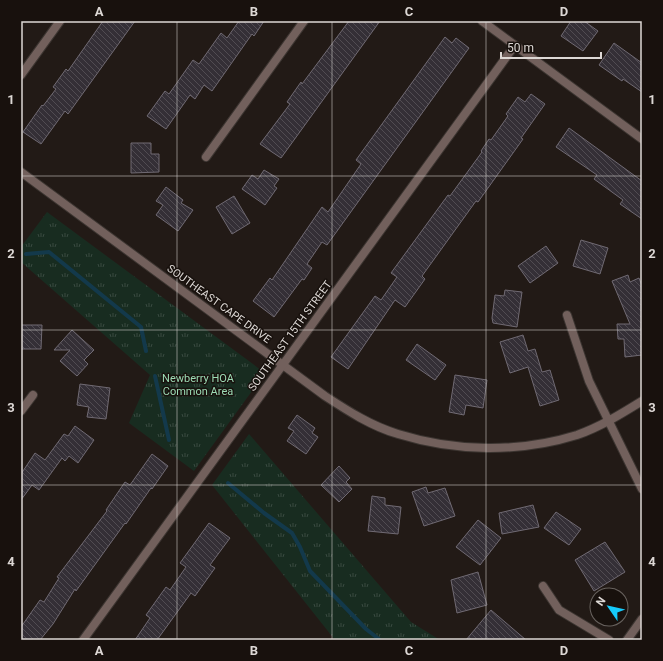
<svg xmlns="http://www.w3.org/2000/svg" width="663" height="661" font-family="Roboto,sans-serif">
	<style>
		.grass { fill: url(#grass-tufts) }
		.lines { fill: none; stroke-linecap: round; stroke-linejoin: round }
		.stream { stroke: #13394b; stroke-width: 4 }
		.building { fill: url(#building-back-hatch); stroke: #706a73 }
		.minor-casing { stroke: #3c3531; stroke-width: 10 }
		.minor { stroke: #72605c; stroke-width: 8 }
		.grid { fill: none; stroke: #ddd8d5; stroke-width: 1; stroke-opacity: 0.55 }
		.labels { text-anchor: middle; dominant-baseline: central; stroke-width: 3; stroke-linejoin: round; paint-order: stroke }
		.street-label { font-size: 11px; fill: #ddd8d5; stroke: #18110d }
		.park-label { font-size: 11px; fill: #9cdbb5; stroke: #18110d }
		.neatline { fill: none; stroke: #ddd8d5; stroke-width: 1.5 }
		.grid-label { font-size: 13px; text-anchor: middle; font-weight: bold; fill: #ddd8d5 }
	</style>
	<defs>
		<pattern id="grass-tufts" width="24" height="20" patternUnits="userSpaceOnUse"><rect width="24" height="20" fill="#182c20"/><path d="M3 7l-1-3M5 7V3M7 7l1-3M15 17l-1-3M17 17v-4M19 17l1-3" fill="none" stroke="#394a40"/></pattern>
		<pattern id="building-back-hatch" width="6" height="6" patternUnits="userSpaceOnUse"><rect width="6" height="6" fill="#342f36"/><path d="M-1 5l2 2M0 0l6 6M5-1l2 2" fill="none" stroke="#514c52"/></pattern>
	</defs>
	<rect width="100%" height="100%" fill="#221a16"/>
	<!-- grass -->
	<g class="grass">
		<path d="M47,212l218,161 -71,98 -65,-48 21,-48 -129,-113v-15z"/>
		<path d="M249,434l162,188 29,18h-105l-123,-155z"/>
	</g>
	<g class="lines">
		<!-- stream -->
		<g class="stream">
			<path d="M26,254l23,-2 92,75 5,24"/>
			<path d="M155,376l14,64"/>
			<path d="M228,483l36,30 28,20 8,14 10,24 56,58 14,11"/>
		</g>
	</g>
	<!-- building -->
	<g class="building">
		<path d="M103,21h32l-67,93 -3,-3 -24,33 -18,-12 19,-27 1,1 13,-17 -3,-2 13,-18 2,2z"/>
		<path d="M239,21h25l-10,15 -2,-2 -40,57 -8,-6 -9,14 -5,-4 -24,34 -19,-13 18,-25 4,3 24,-34 6,4 22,-31 6,5z"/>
		<path d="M349,21h31l-99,137 -21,-14 30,-40 -3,-2 14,-20 1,2z"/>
		<path d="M571,21h13l14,10 -15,20 -22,-15z"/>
		<path d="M445,37l7,6 4,-5 13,10 -142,197 -5,-3 -15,22 5,4 -8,12 -2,-1 -28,38 -21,-16 17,-23 2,2 50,-73 6,5 33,-48 -5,-4z"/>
		<path d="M614,43l28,20v29l-19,-13 -1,2 -23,-16z"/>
		<path d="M531,94l14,10 -24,34 2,1 -45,63 -2,-1 -54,75 3,3 -20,28 -10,-7 -47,69 -17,-12 44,-61 6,4 16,-23 -6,-4 57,-78 2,1 32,-44 -1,-1 8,-12 2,1 17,-24 -2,-2 12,-17 7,5z"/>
		<path d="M569,128l73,53v38l-22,-15 3,-4 -29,-21 3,-4 -41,-28z"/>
		<path d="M131,143h20v11h8v18l-28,1z"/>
		<path d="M264,170l15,9 -5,7 3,2 -12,17 -23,-16 10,-14 6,4z"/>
		<path d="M166,187l17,13 -2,3 12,7 -15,21 -22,-16 7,-10 -7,-4z"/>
		<path d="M234,196l16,27 -18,11 -16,-27z"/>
		<path d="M581,240l27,8 -8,26 -27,-8z"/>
		<path d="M546,246l12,17 -28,20 -12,-17z"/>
		<path d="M628,275l2,7 9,-4 3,8v69l-17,2 -1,-18h-6l-1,-15h13l-18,-43z"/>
		<path d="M505,290l17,2 -5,35 -24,-4 -1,-5 3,-23 9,1z"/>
		<path d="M21,325h21l-1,24h-20z"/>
		<path d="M72,330l22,20 -10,10 4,4 -11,12 -17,-15 10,-11h-16z"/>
		<path d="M523,335l5,16 7,-2 7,23 8,-2 9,30 -19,6 -12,-39 -18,6 -10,-31z"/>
		<path d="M417,344l29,21 -11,15 -29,-20z"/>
		<path d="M455,375l32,5 -4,28 -17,-3 -2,10 -15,-3z"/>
		<path d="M80,384l30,4 -4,31 -19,-2 2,-10 -12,-2z"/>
		<path d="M297,415l18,13 -3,5 6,4 -12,17 -19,-13 7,-10 -6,-3z"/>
		<path d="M75,426l19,14 -16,23 -9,-7 -4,5 -3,-3 -23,32 -7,-5 -11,15v-26l14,-21 10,7 19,-26 4,2z"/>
		<path d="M152,454l16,12 -16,23 -1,-1 -25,36 -1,-1 -49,68 -1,-2 -22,35 -13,16h-19v-13l19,-27 4,2 15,-24 -2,-1 50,-66 -1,-1 19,-28 5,3z"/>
		<path d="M339,466l11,12 -4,4 6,7 -13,13 -18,-17z"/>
		<path d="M426,487l2,6 17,-5 10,28 -31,10 -12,-34z"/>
		<path d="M372,496l13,2v7l16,2 -3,27 -30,-3z"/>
		<path d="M533,505l6,22 -37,7 -3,-21z"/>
		<path d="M556,512l25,17 -12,16 -25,-17z"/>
		<path d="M478,520l23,18 -21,27 -24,-18z"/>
		<path d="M209,523l21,15 -20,27 5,3 -20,28 -4,-3 -34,47h-22l15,-22 -4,-3 20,-28 4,3 16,-23 -6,-4z"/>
		<path d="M605,542l20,30 -31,19 -19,-31z"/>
		<path d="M478,572l9,33 -30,8 -6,-33z"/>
		<path d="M491,610l35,30h-60z"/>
	</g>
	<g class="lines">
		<!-- minor casing -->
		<g class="minor-casing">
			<g id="minor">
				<path d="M482,21l160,118"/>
				<path d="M21,75l39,-54"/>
				<path d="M206,157l98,-136"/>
				<path d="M21,172l304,224c23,15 46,30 73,38 58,18 121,19 179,1 23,-8 44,-21 65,-34"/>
				<path d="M567,315l22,66 53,108"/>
				<path d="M21,411l12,-16"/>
				<path d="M543,586l16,24 50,30"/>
				<path d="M83,640l432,-595"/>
				<path d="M627,640l15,-21"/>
			</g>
		</g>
		<!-- minor -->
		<use href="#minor" class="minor"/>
	</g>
	<!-- grid -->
	<path class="grid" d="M177,21v619M332,21v619M486,21v619M21,176h621M21,330h621M21,485h621"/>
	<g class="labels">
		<!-- street labels -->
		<g class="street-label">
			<text transform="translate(219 304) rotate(36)">SOUTHEAST CAPE DRIVE</text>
			<text transform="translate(290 336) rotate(-54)">SOUTHEAST 15TH STREET</text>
		</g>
		<!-- park labels -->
		<g class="park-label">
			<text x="198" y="378">Newberry HOA<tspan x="198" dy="13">Common Area</tspan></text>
		</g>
	</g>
	<!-- border -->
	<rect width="663" height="661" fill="none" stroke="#18110d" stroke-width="44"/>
	<!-- north arrow -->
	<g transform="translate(609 607) rotate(304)"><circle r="19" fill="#18110d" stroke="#67615d"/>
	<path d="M0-3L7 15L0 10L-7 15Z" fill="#15cafb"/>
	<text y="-6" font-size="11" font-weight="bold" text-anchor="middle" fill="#ddd8d5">N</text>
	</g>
	<!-- scale -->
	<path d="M501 52v6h100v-6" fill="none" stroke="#ddd8d5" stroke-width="2"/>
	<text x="507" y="52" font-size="12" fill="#ddd8d5" stroke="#18110d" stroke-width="3" paint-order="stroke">50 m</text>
	<rect x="22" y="22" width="619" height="617" class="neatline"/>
	<g class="grid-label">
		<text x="99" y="16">A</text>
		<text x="254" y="16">B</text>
		<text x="409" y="16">C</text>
		<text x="564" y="16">D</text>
		<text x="11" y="104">1</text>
		<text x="652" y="104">1</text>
		<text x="11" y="258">2</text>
		<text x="652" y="258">2</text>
		<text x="11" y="412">3</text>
		<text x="652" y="412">3</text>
		<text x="11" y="566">4</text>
		<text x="652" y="566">4</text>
		<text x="99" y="655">A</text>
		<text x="254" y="655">B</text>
		<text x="409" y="655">C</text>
		<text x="564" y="655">D</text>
	</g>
</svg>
